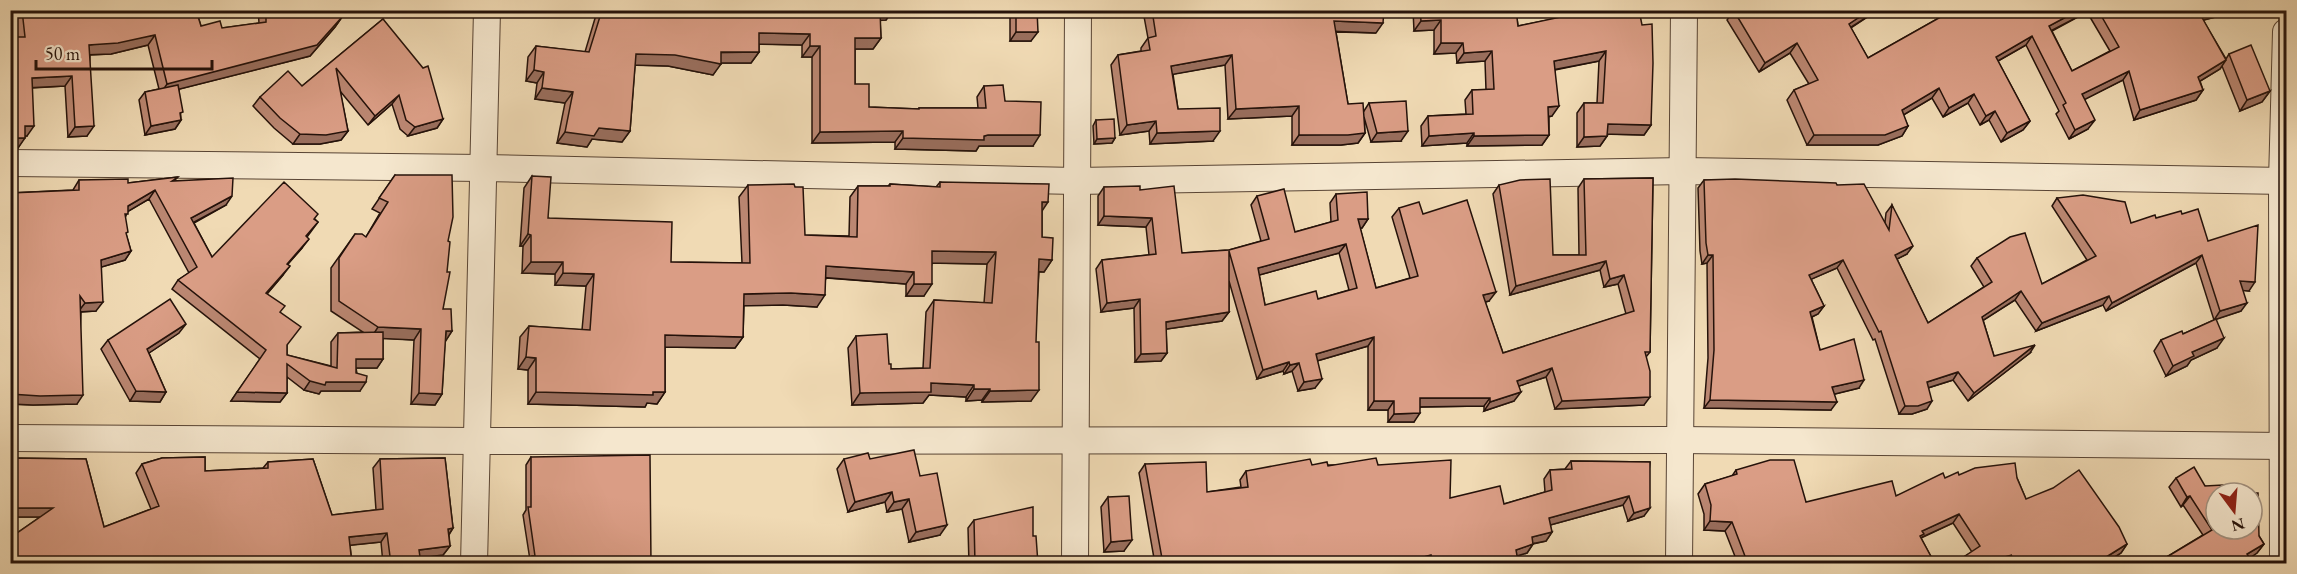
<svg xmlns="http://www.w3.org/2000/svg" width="2297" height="574" font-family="'EB Garamond',serif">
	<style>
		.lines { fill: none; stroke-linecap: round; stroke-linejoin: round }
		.street-casing { stroke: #584434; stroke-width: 28 }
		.street { stroke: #f5e7ce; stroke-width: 26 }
		.wall { fill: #bb8772; stroke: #25120a; stroke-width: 1.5; fill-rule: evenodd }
		.shaded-wall { fill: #996e5d; stroke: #25120a; stroke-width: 1.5 }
		.building { fill: #da9d85; stroke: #25120a; stroke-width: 1.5; fill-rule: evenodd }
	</style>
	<rect width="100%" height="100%" fill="#f0dab4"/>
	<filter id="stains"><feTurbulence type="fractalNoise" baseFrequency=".00333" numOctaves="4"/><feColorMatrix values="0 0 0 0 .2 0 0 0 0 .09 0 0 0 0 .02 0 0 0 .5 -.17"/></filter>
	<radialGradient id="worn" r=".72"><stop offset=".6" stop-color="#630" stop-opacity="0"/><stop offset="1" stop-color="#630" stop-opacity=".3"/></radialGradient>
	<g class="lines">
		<!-- street casing -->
		<g class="street-casing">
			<g id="street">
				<path d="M10,163l473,5 593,13 608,-10 602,10"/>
				<path d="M10,438l466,3 1203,-1 607,6"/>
				<path d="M474,564l13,-554"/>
				<path d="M1075,564l3,-554"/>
				<path d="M1679,564l5,-554"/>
				<path d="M2283,564l-1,-383 4,-149"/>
			</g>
		</g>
		<!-- street -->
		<use href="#street" class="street"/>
	</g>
	<!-- wall -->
	<g class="wall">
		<path d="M14,10h182l5,16 21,2 37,-5 -1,-13h77l7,7 -7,10 -25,29 -131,33 2,31 -6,9 -30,6 -6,-35 6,-8 14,-3 -11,-44 -37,9 -21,1 -3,81 -19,1 -3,-51 -33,2 -5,48h-2l-7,12h-8v-111h6z"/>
		<path d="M588,10h219v2l86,-2 -7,10h-6l1,18 -8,11h-18v35l14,23 49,2 1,-1h59l-1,-11 7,-11 21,15 28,45h-54l-3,5 -81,-2v-7l-83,1v-86h-10v-12l-43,-1v8l-8,11h-30l-8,12 -45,-9 -33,-1 -5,66 -8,11 -30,-3 -5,8 -30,-4 8,-40 -30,-4 2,-16 -11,-2 2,-24 8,-11 49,6 11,-37z"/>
		<path d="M1010,10h27l-6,31h-21z"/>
		<path d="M1108,10h94l1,7 173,16 -40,-1 12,72 16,7 5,-8 32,38 -30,1 -7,-25 1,16 -7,10 -17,2h-49v-29l-64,3 -3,-54 -52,9 5,35 35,32 -63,3 -1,-13 -29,4 -9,-70 7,-10 23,-4v-3l7,-10 -5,-27 -34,4z"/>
		<path d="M1413,10h103l2,16 35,-7 -1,-2 5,-7h82l12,115 -7,10 -36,-1 -1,2 -7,10 -23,1v-34l7,-10h13l2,-42 -44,9 -3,46 -3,1v18l-7,10 -75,1v-3l-45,3 -1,-20 7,-10 38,-2 -1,-14 7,-10h14l-1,-29 -28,2 -1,-10 -22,1v-24l-20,1z"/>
		<path d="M1734,10h144l-27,18 17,30 85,-48h270l-4,6 -16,4 23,39 3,-5 41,37 -8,11 -22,9 -18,-45 -2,3 -20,12 3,9 -7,10 -62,20 -11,-40 -38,19 3,30 -19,10 -13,-25 3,-3 -33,-66 -28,16 32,60 -7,9 -22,12 -12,-22 -9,5 -12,-22 -25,14 -11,-19 -29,17 5,11 -6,10 -24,9h-71l-20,-45 7,-10 15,-6 -19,-31 -31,19 -32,-52zM2087,12l23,39 -38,20 -20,-40z"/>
		<path d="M383,19l60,100 -6,9 -29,8 -8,-7 -8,-25 -24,21 -28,-34 8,40 -7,9 -21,4h-27l-19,-16 -21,-22 7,-9 42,-11z"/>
		<path d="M1096,120l19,18 -3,5 -18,1 -1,-18z"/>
		<path d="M395,175l53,66 -5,68 9,22 -7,10 -3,53 -7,11 -24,-1 3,-64 -31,-2v21l-6,9h-21l4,23h-39l-2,3 -15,-4 -17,-13v16l-7,9 -49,-1 29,-42 -88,-70 6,-9 11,-7 -40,-74 -21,12 -3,7 1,16 5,17 -6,9 -24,7 -5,44 -15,1 -4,92 -44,1 -23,-1v-211l63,-3 6,-10 49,3 50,-6 -3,3 51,25 -32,18 18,34 103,-38 3,3 -11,15 -5,11 -14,16 -5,11 -16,19 13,18 7,33v10l44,11v-24l7,-9 25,-1 -32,-21v-43l24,-34 11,3 14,-24 -8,-4z"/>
		<path d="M532,176l16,42 123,44 71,1 -3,-66 9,-12 57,50 44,1 1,-39 8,-11h30l2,-2 46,3 4,-5 102,28v27l10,23 -8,12h-5l-8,129 -49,1v-2l-16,1v-4l-37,-2 -6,8 -71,2 -4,-57 8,-12 33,28 2,5 32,-1 3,-56 8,-12 50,3 3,-39 -55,-1 -8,33h-18v-12l-80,-6 -9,29 -34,-2h-39l-1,32 -8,11 -70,-1v45l-8,12 -10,-1 -2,4 -117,-3v-34l-10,-1 2,-32 9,-11 53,4 4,-44 -31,-1v-11l-33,-1 1,-27h-3l4,-58z"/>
		<path d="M1653,178l-3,174 -4,5 -2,48 -89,4 -9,-32 -27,9 -5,15 -30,10v-5l-64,1 -6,15h-26v-12h-20v-64l-51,15 -2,27 -17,3 -6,-20 -8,3 -1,-3 -26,8 -28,-98v31l-7,9 -56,8 1,24 -6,8 -26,1 -1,-54 -33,4 -5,-43 6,-9 47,-5 -3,-28 -48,-2v-29l6,-9 36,3 42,63 47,-3 32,-9 -10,-36 6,-9 38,36 36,-10 -1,-19 6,-9 32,25 -6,9h-2l16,60 34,-10 -18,-61 7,-9 24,6 66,87 -4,1 18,51 123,-39 -8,-30 -14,3 -4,-17 -90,25 -17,-101 6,-9 54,70h26l-1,-67 6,-9zM1339,253l10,37 -31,9 -53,6 -6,-30z"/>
		<path d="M1704,180l133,5 48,37 1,-9 6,-8 15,49 -10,5 31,64 56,-36 -13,-21 6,-8 65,26 45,-24 -35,-54 5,-8 74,25 25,-5 26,-4 26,27 41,50 -6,-1 -2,21 -25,8 1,29 -26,12 -4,6 -21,10 -12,-25 7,-11 22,-6 31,-14 -18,-57 -90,48 -3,-6 -67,26 -21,-31 -32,20 11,36 36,-3 -62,48 -15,-21 -25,8 -1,21 -15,5h-13l-24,-75 -2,1 -36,-72 -26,11 13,27 -6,8 -6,3 8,33 39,38 -25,6 -3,16 -127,-2 4,-50 -1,-95 -5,1 -2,-13 -2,-63z"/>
		<path d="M179,333l-30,20 17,39 -6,10 -30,-1 -29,-52 7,-9z"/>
		<path d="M205,457v14l58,-3 5,-6 45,-3 19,56 44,-5 -3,-42 7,-9 65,-1 8,70 -4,7 1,11 -7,9 -23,3 1,6h-38l-2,-22 -31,3 2,19h-342v-26l30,-21h-30v-59l76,1 18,68 47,-18 -15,-36 6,-9 20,-6z"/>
		<path d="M531,457l120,107h-124l3,-4 -7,-45 3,-5v-45z"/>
		<path d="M844,459h26l50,17 20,59 -31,7 -7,-33 -15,3 -2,-10 -37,10 -11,-43z"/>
		<path d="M1571,461l79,1 -6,54 -16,5 -5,-16 -73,20 2,7 -6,9 -13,3 -6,9 -10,3 1,5 20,3h-383l-16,-91 6,-9 62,28 34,-5 -1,-7 6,-9 66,-6h66l72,33 54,6 41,-12 -1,-13 6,-9 15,-1z"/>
		<path d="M1736,470l70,32 90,-6 49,-18 14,-3 58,3 9,21 101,45 -6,9 -17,11h-151l19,-12 -19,-29 -32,15 14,26h-197l-13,-33 -21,-1v-16l-6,-20 7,-10 27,-8z"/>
		<path d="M2176,478l29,8 19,7 35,43 5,8 -7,9 -8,5 3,4 -2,2h-95l48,-29 -20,-30 -2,2 -12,-20z"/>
		<path d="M1108,497l16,54 -20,1 -3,-45z"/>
		<path d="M974,520l59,16 5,28h-69l-1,-36z"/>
	</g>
	<!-- shaded-wall -->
	<g class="shaded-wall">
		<path d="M880,10h13l-7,10 -13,1z"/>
		<path d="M1112,10h32l-35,5z"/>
		<path d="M1870,10h8l-36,23 7,-9z"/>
		<path d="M2079,10h9l-1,2 -44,23 6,-9z"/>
		<path d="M2212,10h11l-4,6 -26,7 7,-9z"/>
		<path d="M342,17l-7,10 -25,29 -150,38 7,-10z"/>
		<path d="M1441,20l-7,10 -20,1 7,-10z"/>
		<path d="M1334,21l49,2 -7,10 -49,-2z"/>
		<path d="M1016,32h22l-7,9h-21z"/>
		<path d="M759,33l51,1 -8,11 -51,-1z"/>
		<path d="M155,35l-7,10 -37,9 -29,1 7,-10z"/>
		<path d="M2032,36l-6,9 -37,21 7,-9z"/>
		<path d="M855,38h26l-8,11h-26z"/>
		<path d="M1441,43h22l-7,10 -22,1z"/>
		<path d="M1797,43l-7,10 -31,19 6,-9z"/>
		<path d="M810,46h10l-8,11h-10z"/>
		<path d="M1492,51l-7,10 -28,2 7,-10z"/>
		<path d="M1606,51l-7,10 -52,10 7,-10z"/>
		<path d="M759,52l-8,11h-35l5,1 -8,11 -45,-9 -40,-1 8,-11z"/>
		<path d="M1232,55l-7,10 -61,11 7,-10z"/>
		<path d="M2226,60l-6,9 -28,17 6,-9z"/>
		<path d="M534,70l10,2 -7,11 -11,-2z"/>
		<path d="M2129,71l-6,9 -47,24 6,-10z"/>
		<path d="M72,76l-7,10 -40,2 7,-10z"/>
		<path d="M542,88l31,4 -8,11 -30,-4z"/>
		<path d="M1939,88l-7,10 -37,22 7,-10z"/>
		<path d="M2203,90l-7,10 -62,20 6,-10z"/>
		<path d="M2270,91l-8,11 -22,9 7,-11z"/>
		<path d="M1974,94l-6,9 -25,14 6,-9z"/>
		<path d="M399,95l-7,9 -24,21 7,-9z"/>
		<path d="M1299,106l-7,10 -64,3 8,-10z"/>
		<path d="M1559,106l-7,10 -11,1 7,-10z"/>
		<path d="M1995,111l-6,9 -9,5 6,-9z"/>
		<path d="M443,119l-6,9 -29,8 7,-9z"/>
		<path d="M181,120l-6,9 -30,6 6,-9z"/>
		<path d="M2095,120l-7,9 -19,10 6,-9z"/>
		<path d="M1156,121l-7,10 -29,4 7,-10z"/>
		<path d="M2030,121l-7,9 -22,12 6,-9z"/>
		<path d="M1608,124l43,1 -7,10 -43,-1z"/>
		<path d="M25,126h9l-7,10h-9z"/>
		<path d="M94,126l-7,10 -19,1 7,-10z"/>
		<path d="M1908,126l-6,10 -24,9h-71l7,-10z"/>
		<path d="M599,128l31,3 -8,11 -30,-3 -5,8 -30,-4 8,-11z"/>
		<path d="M348,131l-7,9 -21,4h-27l7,-10z"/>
		<path d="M903,131l-8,11 -83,1 8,-11z"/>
		<path d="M1220,131l-7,10 -63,3 7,-11z"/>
		<path d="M1408,131l-7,10 -30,1 6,-9z"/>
		<path d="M1365,133l-7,10 -17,2h-49l7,-10z"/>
		<path d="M1474,133l-7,10 -45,3 7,-10z"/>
		<path d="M988,135h52l-7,11h-54l-3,5 -81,-2 8,-11 81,-2z"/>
		<path d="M1549,135l-7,10 -75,1 7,-10z"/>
		<path d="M1607,136l-7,10 -23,1 7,-10z"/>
		<path d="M10,138h15l-7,10h-8z"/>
		<path d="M1115,138l-3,5 -18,1 3,-5z"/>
		<path d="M155,190l-6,9 -27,16 6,-9z"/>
		<path d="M232,196l-6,9 -41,22 6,-9z"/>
		<path d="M1042,202h6l-8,12z"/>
		<path d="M1104,216l48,2 -6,9 -48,-2z"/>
		<path d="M1358,219h10l-6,9h-10z"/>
		<path d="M528,234l3,1 -8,11h-3z"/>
		<path d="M309,239l-7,9 -22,25 7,-9z"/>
		<path d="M1346,244l-7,9 -87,24 6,-9z"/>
		<path d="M1913,246l-6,8 -18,9 6,-8z"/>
		<path d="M131,251l-6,9 -30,9 6,-9z"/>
		<path d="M932,251l64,1 -9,12 -63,-1z"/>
		<path d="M1708,255h5l-6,8 -5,1z"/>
		<path d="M2202,255l-6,8 -90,48 6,-8z"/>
		<path d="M1039,259l13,1 -8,12 -13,-1z"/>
		<path d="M1843,260l-6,8 -34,15 6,-8z"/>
		<path d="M1606,261l-6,9 -90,25 6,-9z"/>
		<path d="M531,262h32l-8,12 -33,-1z"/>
		<path d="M290,266l-7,9 -23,27 6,-9z"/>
		<path d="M826,266l88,6 -8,12 -88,-7z"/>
		<path d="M563,273l31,1 -8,12 -31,-1z"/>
		<path d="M1624,275l-6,9 -14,3 6,-8z"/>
		<path d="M2240,281l15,1 -6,9 -15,-1z"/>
		<path d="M914,284h18l-8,12h-18z"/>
		<path d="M2021,291l-6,9 -39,25 6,-8z"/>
		<path d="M1496,292l-7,9 -12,3 6,-9z"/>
		<path d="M791,293l34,2 -8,12 -34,-2 -47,1 8,-12z"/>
		<path d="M2109,296l-6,9 -67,26 6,-8z"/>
		<path d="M1140,299l-6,9 -33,4 6,-9z"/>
		<path d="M103,302l-7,9 -18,1 7,-9z"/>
		<path d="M2247,303l-6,8 -27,9 6,-9z"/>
		<path d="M1824,306l-6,8 -13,6 5,-8z"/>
		<path d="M1229,312l-7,9 -62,9 6,-8z"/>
		<path d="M186,324l-7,9 -39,26 7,-10z"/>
		<path d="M378,327l43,2 -7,11 -43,-2z"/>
		<path d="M446,331h6l-7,11z"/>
		<path d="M665,335l78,2 -8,11 -78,-1z"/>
		<path d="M1374,337l-6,9 -58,17 6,-9z"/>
		<path d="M2224,338l-7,10 -26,12 -4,6 -21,10 7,-10 19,-14z"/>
		<path d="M2035,345l-5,8 -62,48 6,-8z"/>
		<path d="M1167,353l-6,8 -26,1 6,-8z"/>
		<path d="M526,357l10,1 -8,12 -10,-1z"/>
		<path d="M356,359h27l-6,9h-27z"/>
		<path d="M1289,362l-6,9 -26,8 6,-9z"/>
		<path d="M1299,363l-7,8 -8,3 6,-9z"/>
		<path d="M1552,368l-6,9 -36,12 7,-8z"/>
		<path d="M1958,372l-5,8 -32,10 6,-8z"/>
		<path d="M1322,379l-7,9 -17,3 6,-9z"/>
		<path d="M1864,380l-5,8 -32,8 5,-9z"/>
		<path d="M310,381l16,1h40l-6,9h-39l-2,3 -15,-4z"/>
		<path d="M931,383l43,2 -8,12 -37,-2 -6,8 -71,2 8,-12z"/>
		<path d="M974,389h16l-8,11 -16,1z"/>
		<path d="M1039,390l-8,11 -49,1 8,-11z"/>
		<path d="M136,391l30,1 -6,10 -30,-1z"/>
		<path d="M237,392l50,1 -7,9 -49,-1z"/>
		<path d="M536,392h129l-8,12 -10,-1 -2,4 -117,-3z"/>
		<path d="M1521,392l-7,9 -30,10 6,-9z"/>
		<path d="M419,393l23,1 -7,11 -24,-1z"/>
		<path d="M10,394l73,1 -6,9 -44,1 -23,-1z"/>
		<path d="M1650,397l-6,8 -89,4 7,-8z"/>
		<path d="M1420,398h70l-6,8 -70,1z"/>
		<path d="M1710,400l127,2 -6,8 -127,-2z"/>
		<path d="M1374,401h20l-6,9h-20z"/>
		<path d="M1932,401l-5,8 -15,5h-13l6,-8z"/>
		<path d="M1420,413l-6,9h-26l6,-8z"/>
		<path d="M892,492l-7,10 -37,10 7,-10z"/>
		<path d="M1629,496l-6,9 -80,22 6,-9z"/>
		<path d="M2190,496l-7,9 -2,2 6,-10z"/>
		<path d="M909,499l-7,10 -15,3 7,-10z"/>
		<path d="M10,508h43l-6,9h-37z"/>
		<path d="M1650,508l-6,8 -16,5 6,-8z"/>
		<path d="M1959,514l-6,9 -31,14 -5,7 5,-13z"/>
		<path d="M1710,521l22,1 -7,9 -21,-1z"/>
		<path d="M947,525l-7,10 -31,7 7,-10z"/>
		<path d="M453,528l-6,9 1,-8z"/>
		<path d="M1552,532l-6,9 -20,4 6,-8z"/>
		<path d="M387,533l-6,9 -38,4 6,-9z"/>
		<path d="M1132,540l-8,11 -20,1 7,-10z"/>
		<path d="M1533,544l-6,9 -17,5 6,-8z"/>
		<path d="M2127,544l-6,9 -17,11h-9z"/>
		<path d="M2264,544l-7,9 -16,11 6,-10z"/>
		<path d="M450,546l-7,9 -31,4 7,-9z"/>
		<path d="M1431,555l-6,9h-27z"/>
		<path d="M2012,555l-6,9h-27z"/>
	</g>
	<!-- building -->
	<g class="building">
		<path d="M22,10h174l5,16 19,-5 2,7 44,-6v-12h69l7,7 -25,28 -150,39 -12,-49 -37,8 -29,2 5,81 -19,1 -3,-51 -40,2 2,48h-9v12h-15v-101h15z"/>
		<path d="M602,10h205v2l73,-2 1,28h-26v46h14v23l50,2v-1h67l-2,-22 19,-1 2,16 36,1 -1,33h-52l-4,1v4l-81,-2v-7l-83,1v-86h-10v-12l-51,-1v19h-38v12l-46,-9 -39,-1 -6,77 -31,-3 -5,8 -29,-4 8,-40 -31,-4 2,-16 -10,-2 2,-24 53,6z"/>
		<path d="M1016,10h21l1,22h-22z"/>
		<path d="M1152,10h50l1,7 39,-7h142l-1,13 -49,-2 14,83 15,-1 2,30 -17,2h-49v-29l-63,3 -4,-54 -61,11 7,43 42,-1v23l-63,2 -1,-12 -29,4 -9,-70 32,-5 -2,-12 8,-2z"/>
		<path d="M1420,10h96l2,16 43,-9 -1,-7h79l3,15 10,-1 1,39 -2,62 -43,-1 -1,12 -23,1v-34h19l3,-52 -52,10 5,45 -11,1 1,28 -75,1v-3l-45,3 -1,-20 45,-2 -1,-24 22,-1 -2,-38 -28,2 -1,-10h-22v-23l-20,1z"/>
		<path d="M1870,10l-21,14 19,34 85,-48h126l-30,16 23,45 47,-24 -21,-37h114l-12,4 26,46 -28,17 5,13 -63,20 -11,-39 -47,23 13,26 -20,10 -12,-25 3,-2 -34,-67 -36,21 34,64 -23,12 -12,-22 -9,5 -12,-22 -25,14 -10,-20 -37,22 6,16 -23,9h-71l-20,-45 24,-10 -21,-37 -32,20 -31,-52z"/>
		<path d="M383,19l40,49 5,-2 15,53 -28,8 -9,-7 -7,-25 -24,21 -39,-48 12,63 -22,4 -26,-1 -20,-16 -20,-21 28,-26 14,15z"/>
		<path d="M2251,45l19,46 -23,9 -18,-46z"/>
		<path d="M178,85l5,27 -3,1 1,7 -30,6 -6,-34z"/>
		<path d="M1406,101l2,30 -31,2 -8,-30z"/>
		<path d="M1114,119l1,19 -18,1 -1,-19z"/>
		<path d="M395,175h57l1,42 -5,24 2,1 -3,30h3l-7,37h8l1,22h-6l-4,63 -23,-1 2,-64 -43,-2 -39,-26v-43l16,-24h7l4,3 22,-35 -9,-4z"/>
		<path d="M532,176l19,1 -3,41 124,4 -1,40 79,1 -2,-78 46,-1 1,3h8l2,48 52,2 1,-51h32v-2l50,3v-5l109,2 -1,18h-6v35l11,1 -1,22 -13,-1 -3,83h3v48l-49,1v-2h-16v-4l-43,-2v9l-71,1 -4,-57 31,-2 2,30h2v5l39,-1 4,-68 58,3 4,-51 -64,-1v33h-18v-12l-88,-6 -1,29 -34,-2 -47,1 -1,43 -78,-2v57h-12v3l-117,-3v-34l-10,-1 3,-31 61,4 4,-56 -31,-1v-11h-32v-27l-3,-1z"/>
		<path d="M178,177l-6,4 61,-3 -1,18 -41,22 21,39 72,-75 34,32 -4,5 4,3 -12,14 3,3 -22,25 3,2 -24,27 19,13 -5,6 21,15 -14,18v10l50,13 1,-35 45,-1v27h-27v14l11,3 -1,6h-40l-1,3 -15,-4 -23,-17v29l-50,-1 29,-42 -88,-70 19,-13 -42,-77 -27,16v8h-3l3,18 -2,1 5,18 -30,9 2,42 -18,1 -5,-7 3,99 -43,1 -30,-2v-201l69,-3v-10l49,-1v4z"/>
		<path d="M1653,178l-3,174h-5l5,19v26l-88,4 -10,-33 -35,13 4,11 -31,10v-4h-70v15l-26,1v-13h-20v-64l-58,17 6,25 -18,3 -5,-19 -9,2 -1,-3 -26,8 -34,-119v61l-63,10 1,31 -26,1 -1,-55 -33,4 -5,-43 54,-6 -4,-36 -48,-2v-29l36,-1v4l34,-4 8,67 47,-3 40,-11 -12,-43 27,-7 11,43 43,-12 -2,-26 31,-2 1,27h-10l18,69 42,-12 -19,-68 20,-6 4,12 44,-14 29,92 -13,3 20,58 131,-42 -10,-36 -14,4 -4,-18 -90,25 -17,-101 21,-5 30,-1 3,76h33l-2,-76zM1346,244l11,44 -39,11 -2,-8 -51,14 -7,-37z"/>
		<path d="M1735,179l101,4 1,2 27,-1 25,46 3,-25 21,41 -18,9 33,68 64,-41 -15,-24 33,-21 15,-4 17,51 54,-28 -39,-58 26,-3 42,7 6,21 24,-8 1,3 25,-7 1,3 16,-5 10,32 50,-16 -3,57 -15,-1 7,22 -27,8 -18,-56 -90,48 -3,-7 -67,27 -21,-32 -39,26 12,39 41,-11 -61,48 -16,-21 -31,10 5,19 -14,5h-13l-24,-75 -2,1 -36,-72 -34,15 15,31 -14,6 10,38 34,-11 10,41 -32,7 5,15 -127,-2 4,-50 -1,-95h-5l-2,-12 -2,-63z"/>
		<path d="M170,299l16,25 -39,25 19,43 -30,-1 -28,-51z"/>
		<path d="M2216,319l8,19 -32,14 2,4 -21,10 -12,-26 21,-9 1,3z"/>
		<path d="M914,450l6,26 17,-3 10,52 -31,7 -7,-33 -15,3 -2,-10 -37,10 -11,-43 24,-6 2,6z"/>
		<path d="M650,455l1,109h-119v-8h3l-7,-49h3v-50z"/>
		<path d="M205,457v14l63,-3v-6l45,-3 19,56 51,-6 -3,-50 65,-1 8,70 -5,1 2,17 -31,4 2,14h-30l-4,-31 -38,4 3,27h-342v-26l43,-30h-43v-50l76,1 18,68 55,-21 -17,-42 20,-6z"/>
		<path d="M1376,458l2,7 73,-5 -1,38 50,-12 4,18 48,-14 -2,-20 22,-1 -1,-8 79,1v46l-16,5 -5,-17 -80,22 3,14 -20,5 1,7 -17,6 2,11 19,-2 1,5h-106l-1,-9 -33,9h-235l-18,-100 61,-2 1,30 41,-5 -2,-16 64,-12 2,6 15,-3 1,4z"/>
		<path d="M1770,460h24l12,42 86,-21 4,15 47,-23 2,5 13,-6 1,3 16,-7 40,-5 2,15 9,21 27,-11 26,-18 40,57 8,17 -32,20h-44l-1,-2 -2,2h-51l15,-9 -33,9h-26l27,-18 -21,-32 -37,17 2,3 -4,2 15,28h-187l-16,-42 -22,-1 1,-16 -6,-21 32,-10 -1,-4z"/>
		<path d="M2194,467l11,19 18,-1 1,8h-8v36h36v-36h6l1,43 5,8 -17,10 5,8 -4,2h-93l57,-34 -22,-34 -3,1 -11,-19z"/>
		<path d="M1129,496l3,44 -21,2 -3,-45z"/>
		<path d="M1033,507v29h3l2,28h-63l-1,-44z"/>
	</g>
	<!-- margin -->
	<rect width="2297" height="574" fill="none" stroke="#f0dab4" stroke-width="36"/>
	<rect x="12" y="12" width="2273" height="550" fill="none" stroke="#25120a" stroke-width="3"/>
	<rect x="18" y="18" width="2261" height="538" fill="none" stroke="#25120a" stroke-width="1.5"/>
	<!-- north arrow -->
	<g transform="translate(2234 511) rotate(164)"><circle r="28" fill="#f5e7ce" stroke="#a29280" stroke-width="1.5"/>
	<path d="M0-4.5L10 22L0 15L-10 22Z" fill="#8f2418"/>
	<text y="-9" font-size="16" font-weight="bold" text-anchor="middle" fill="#25120a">N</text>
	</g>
	<!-- scale -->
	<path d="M36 60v9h176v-9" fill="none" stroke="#25120a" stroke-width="3"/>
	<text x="45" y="60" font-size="18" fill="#25120a" stroke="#f5e7ce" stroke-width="4.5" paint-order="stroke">50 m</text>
	<rect width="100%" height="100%" filter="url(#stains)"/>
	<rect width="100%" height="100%" fill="url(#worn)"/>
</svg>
